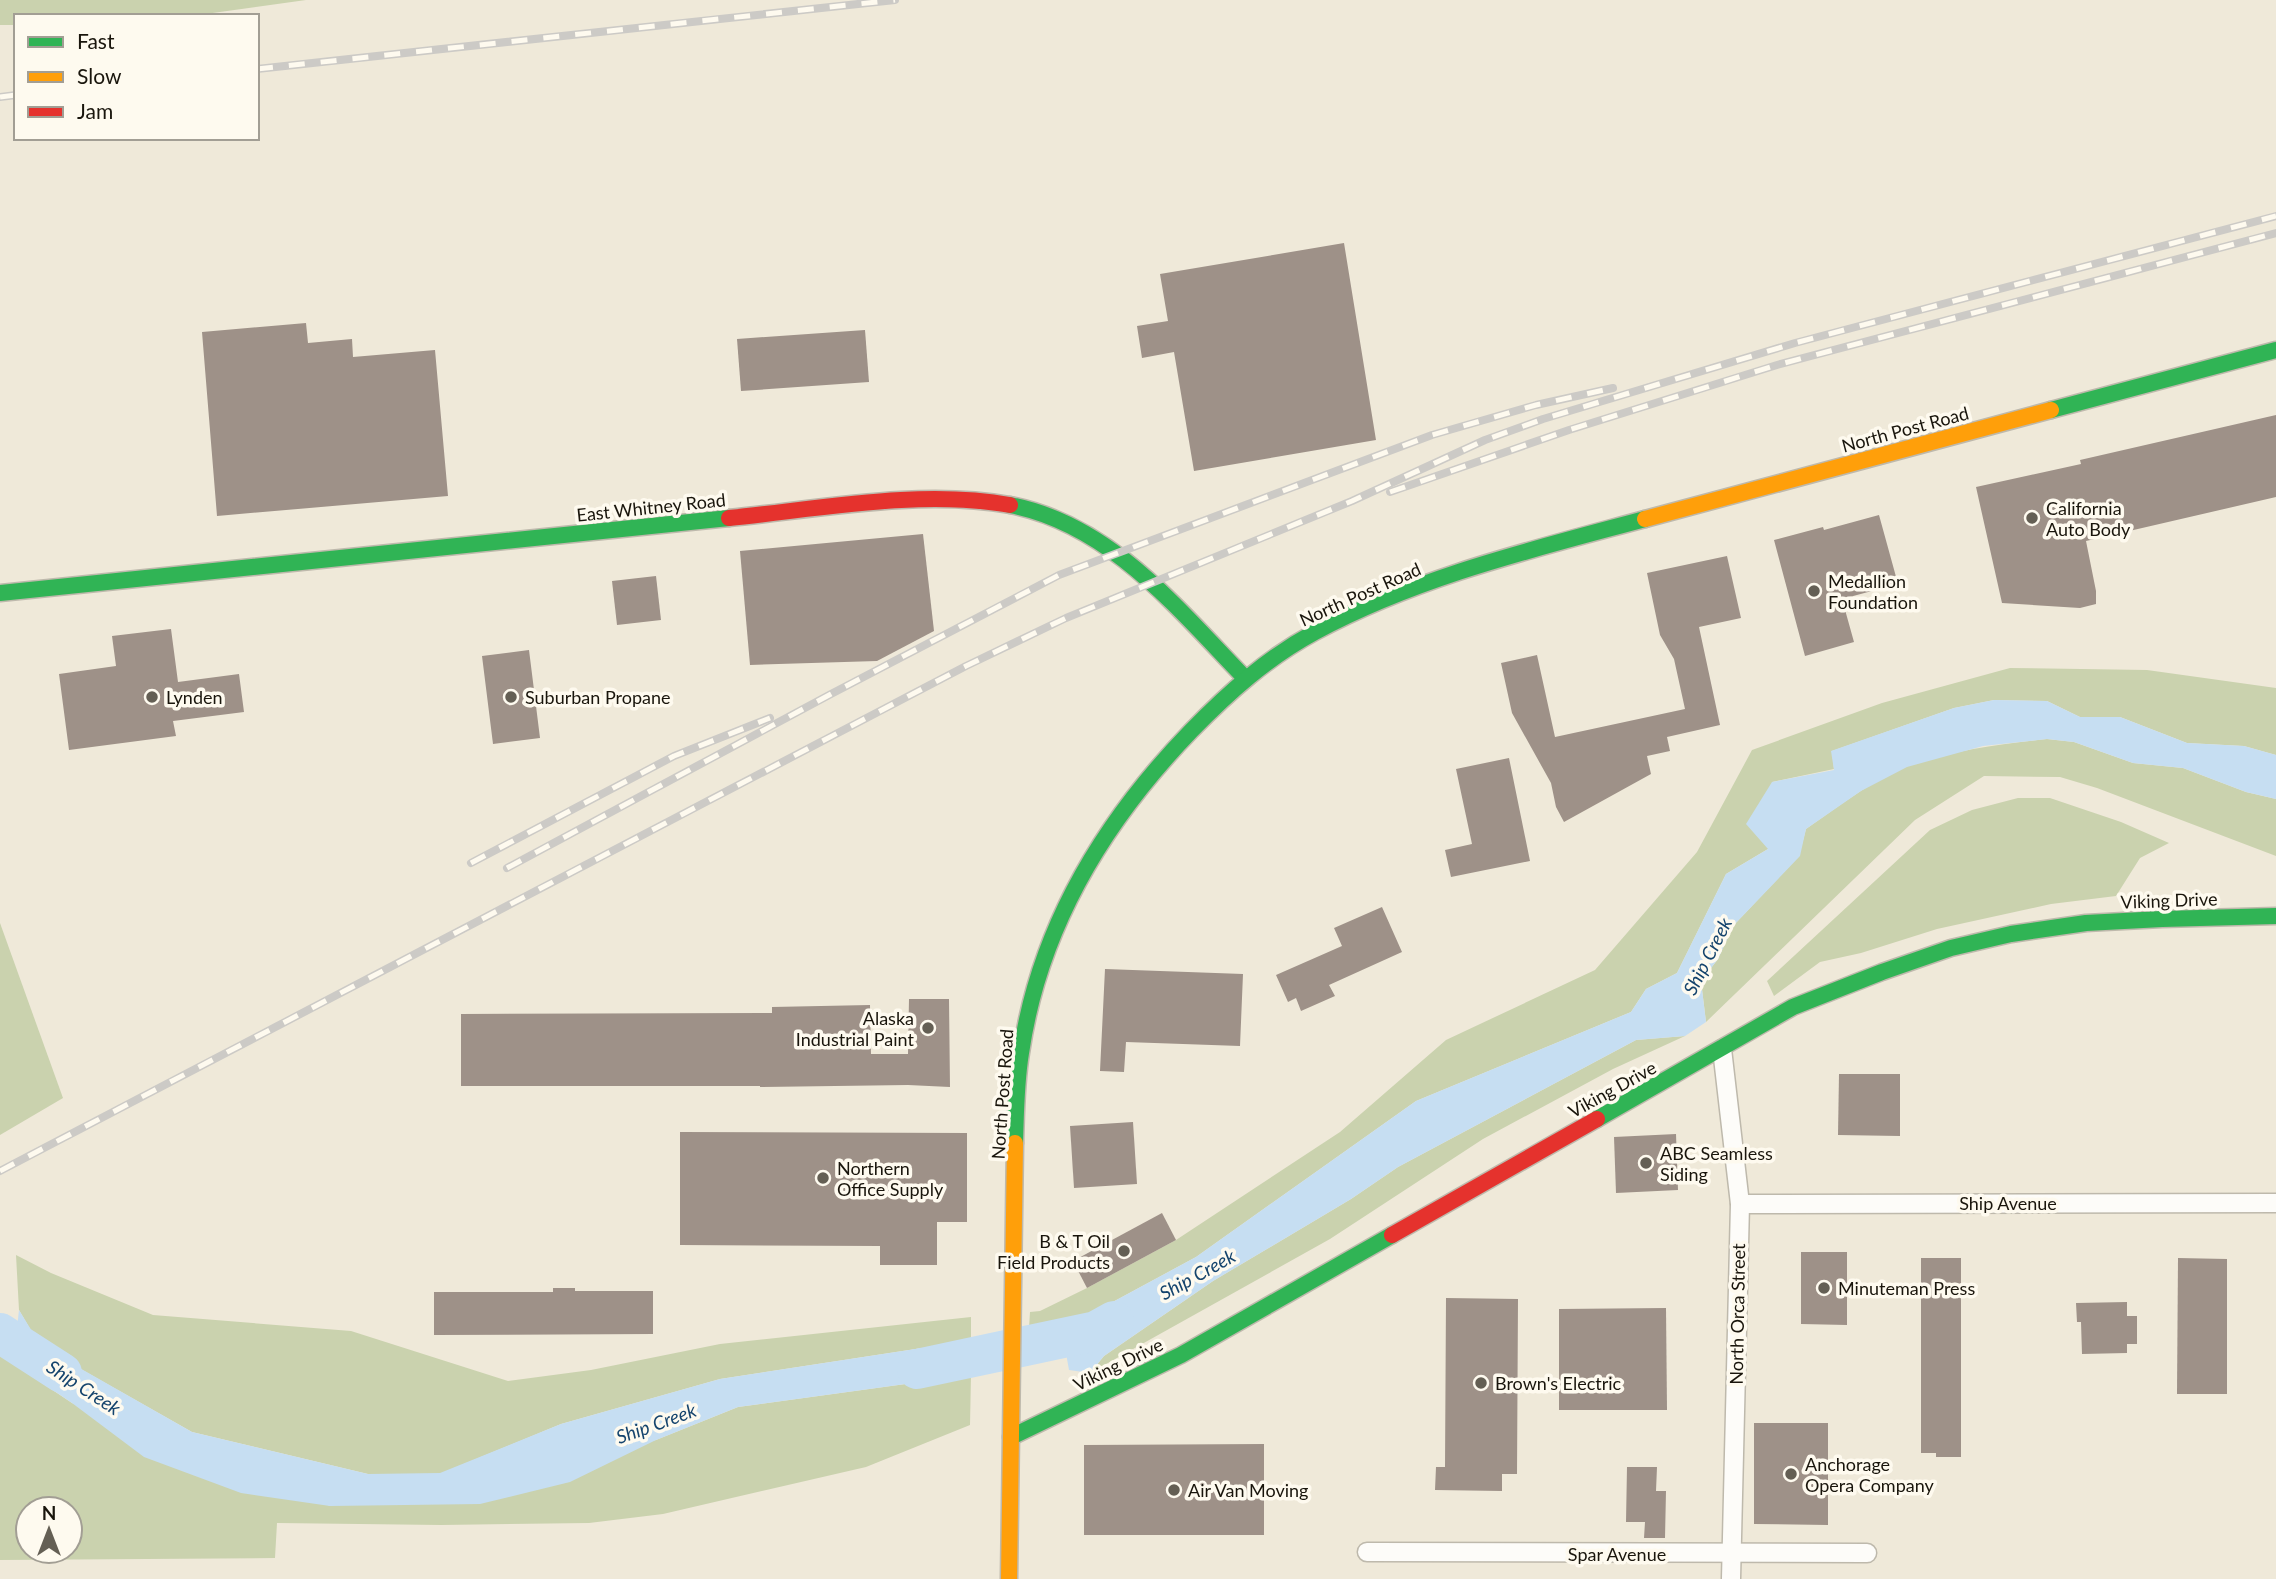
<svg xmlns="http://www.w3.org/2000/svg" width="2276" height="1579" font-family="Lato,sans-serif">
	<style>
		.forest { fill: #cad2ae; fill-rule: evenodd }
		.water { fill: #c6def2 }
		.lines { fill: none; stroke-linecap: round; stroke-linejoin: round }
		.river { stroke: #c6def2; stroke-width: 40 }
		.building { fill: #9e9188 }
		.street-casing { stroke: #beb9ac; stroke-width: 21 }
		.fast-casing { stroke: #beb9ac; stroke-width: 19 }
		.slow-casing { stroke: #beb9ac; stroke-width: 19 }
		.jam-casing { stroke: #beb9ac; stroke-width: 19 }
		.street { stroke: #fdfcf9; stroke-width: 18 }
		.fast { stroke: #30b455; stroke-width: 16 }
		.slow { stroke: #ff9f0a; stroke-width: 16 }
		.jam { stroke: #e5322d; stroke-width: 16 }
		.rail-casing { stroke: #cccac6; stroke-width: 8 }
		.rail { stroke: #fefaef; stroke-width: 5; stroke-dasharray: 16; stroke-linecap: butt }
		.poi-dot { fill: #645f54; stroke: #fefaef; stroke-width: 2.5 }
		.labels { text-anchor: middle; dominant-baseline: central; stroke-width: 7; stroke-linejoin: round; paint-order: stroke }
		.street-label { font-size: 18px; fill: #19150c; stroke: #fefaef }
		.poi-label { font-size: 18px; fill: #19150c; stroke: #fefaef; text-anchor: start }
		.water-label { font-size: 19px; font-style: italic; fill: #15446d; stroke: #fefaef }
	</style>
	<rect width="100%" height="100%" fill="#efe9d9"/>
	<!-- forest -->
	<g class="forest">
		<path d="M0,0h306l-115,16h-175v9h-16z"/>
		<path d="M2010,668l137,2 129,18v67l-32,-9 -57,-3 -67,-26h-40l-33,-16 -53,-1 -40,8 -122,43 2,18 -62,13 -4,67 -42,25 -49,99 -31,16 -15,23 -215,89 -220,156 -124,67 -43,4 1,-16 10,-1 47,-23 89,-48 164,-108 106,-92 149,-70 102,-118 55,-102 130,-47z"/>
		<path d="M2047,739l27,3 59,21 50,5 63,24 30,7v57l-179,-68 -37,-11 -76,-1 -69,44 -209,202 -5,-41 17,-22 15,-33 66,-70 7,-27c32,-22 66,-49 102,-63 45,-16 92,-22 139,-27z"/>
		<path d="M2018,798h32l71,24 48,21 -29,15 -24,38 -65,8 -114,25 -76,24 -41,9 -46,34 -7,-15 163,-151 42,-20z"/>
		<path d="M0,923l63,175 -63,37z"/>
		<path d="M1685,1036l-72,33 -130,70 -153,100 -240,134 14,-17 109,-75 138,-82 47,-32 238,-127z"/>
		<path d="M16,1255l35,18 102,42 198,16 157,50 83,-11 129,-26 251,-27v29l-49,2 -202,31 -159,45 -121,50h-72l-176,-42 -152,-86 -21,-36z"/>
		<path d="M0,1355l72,48 258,103 326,-66 82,-33 233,-32 -1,50 -104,42 -203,47 -74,9 -148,2 -164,-2 -2,35 -275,2zM28,1509h42v42h-42z"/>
	</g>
	<!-- water -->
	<g class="water">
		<path d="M1994,700l53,1 33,16h40l67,26 57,3 32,9v44l-30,-7 -63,-24 -50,-5 -59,-21 -27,-3 -64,7 -76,21 -46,24 -55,38 -6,27 -67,70 -15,33 -17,22 5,41 -21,14 -49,4 -238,127 -47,32 -138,82 -109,75 -14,17 -21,-3 -8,-45 11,-1 124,-67 220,-156 215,-89 15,-23 31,-16 49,-99 42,-25 -22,-25 26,-42 62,-12 -3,-19 123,-43z"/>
		<path d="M19,1310l22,36 151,86 176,42 72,-1 121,-49 159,-45 202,-31 49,-2v29l-233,32 -82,33 -86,42 -90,22 -150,2 -89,-13 -97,-36 -72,-54 -59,-40z"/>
	</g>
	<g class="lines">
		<!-- river -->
		<g class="river">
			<path d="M0,1333l62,40"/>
			<path d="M917,1369l179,-38 18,-10"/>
		</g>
	</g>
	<!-- building -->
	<g class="building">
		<path d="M1344,243l32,197 -182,31 -20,-119 -32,6 -5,-32 31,-5 -8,-47z"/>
		<path d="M306,323l2,20 44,-4 1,18 82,-7 13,146 -231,20 -15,-184z"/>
		<path d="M865,330l4,52 -128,9 -4,-52z"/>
		<path d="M2276,415v82l-190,44 10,50v13l-16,4 -78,-5 -26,-116 105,-23 -1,-4z"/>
		<path d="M1879,515l19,69 -56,15 12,43 -49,14 -31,-116 49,-13 1,3z"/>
		<path d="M923,534l11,97 -57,30 -127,4 -10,-114z"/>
		<path d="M1727,556l14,62 -42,9 21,98 -53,12 3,14 -23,5 4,18 -87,48 -8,-15 -5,-24 -39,-70 -11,-50 36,-8 18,82 130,-28 -11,-50 -14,-24 -13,-62z"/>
		<path d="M656,576l5,44 -44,5 -5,-44z"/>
		<path d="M171,629l7,53 61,-8 5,38 -71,9 3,15 -107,14 -10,-76 57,-8 -4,-30z"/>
		<path d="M529,650l11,88 -47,6 -11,-88z"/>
		<path d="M1509,758l21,103 -79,16 -6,-27 27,-6 -16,-75z"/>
		<path d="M1382,907l20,45 -73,33 6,11 -34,15 -5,-13 -8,4 -12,-27 66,-29 -8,-18z"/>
		<path d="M1105,969l138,5 -3,72 -114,-4 -2,30 -24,-1z"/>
		<path d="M909,999h40l1,88 -42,-2 -148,2v-1h-299v-72l311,-1v-6l98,-2 1,49h37z"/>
		<path d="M1839,1074h61v62l-62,-1z"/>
		<path d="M1133,1122l4,62 -63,4 -4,-62z"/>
		<path d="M680,1132l287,1v89h-30v43h-57v-19l-200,-1z"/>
		<path d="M1676,1134l2,56 -62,3 -2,-56z"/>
		<path d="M1162,1213l14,27 -89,48 -14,-27z"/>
		<path d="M1801,1252h46v73l-46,-1z"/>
		<path d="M1921,1258h40v199h-25v-4h-15z"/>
		<path d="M2178,1258l49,1v135h-50z"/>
		<path d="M553,1288h22v3h78v43l-219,1v-43h119z"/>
		<path d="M1446,1298l72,1 -1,175h-15v17l-67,-1 1,-23h9z"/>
		<path d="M2127,1302v14h10v28h-10v9l-45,1 -1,-32h-4l-1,-19z"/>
		<path d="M1666,1308l1,102h-108v-101z"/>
		<path d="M1754,1423h74v102l-74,-1z"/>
		<path d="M1264,1444v91h-180v-90z"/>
		<path d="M1627,1467h30l-1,24h10l-1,47h-21l1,-16h-19z"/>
	</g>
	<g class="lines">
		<!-- street casing -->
		<g class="street-casing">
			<g id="street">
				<path d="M1722,1049l18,155 -9,375"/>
				<path d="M1740,1204l536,-1"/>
				<path d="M1367,1552l500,1"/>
			</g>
		</g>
		<!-- fast casing -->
		<g class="fast-casing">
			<g id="fast">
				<path d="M2051,410l225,-60"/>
				<path d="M1010,505c100,19 167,103 235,173"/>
				<path d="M0,593l729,-75"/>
				<path d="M1597,1119l196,-112 89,-35 69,-24 60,-14 75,-11 76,-4 114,-3"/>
				<path d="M1015,1143c1,-30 1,-60 6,-90 18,-125 84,-233 170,-322 38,-39 76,-73 124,-99 102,-55 219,-83 330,-113"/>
				<path d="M1011,1437l170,-82 211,-120"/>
			</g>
		</g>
		<!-- slow casing -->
		<g class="slow-casing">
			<g id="slow">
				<path d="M1645,519l406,-109"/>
				<path d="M1009,1579l6,-436"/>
			</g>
		</g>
		<!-- jam casing -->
		<g class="jam-casing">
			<g id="jam">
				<path d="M729,518c90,-9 192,-29 281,-13"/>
				<path d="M1392,1235l205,-116"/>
			</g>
		</g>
		<!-- street -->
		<use href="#street" class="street"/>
		<!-- fast -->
		<use href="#fast" class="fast"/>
		<!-- slow -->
		<use href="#slow" class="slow"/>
		<!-- jam -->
		<use href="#jam" class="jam"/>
		<!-- rail casing -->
		<g class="rail-casing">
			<g id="rail">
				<path d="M257,69l638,-69"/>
				<path d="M0,97l16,-2"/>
				<path d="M1390,492l179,-62 208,-65 499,-132"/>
				<path d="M471,863l203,-107 96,-38"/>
				<path d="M507,868l324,-174 228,-119 373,-140 104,-30 77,-17"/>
				<path d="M0,1171l966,-505 100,-48 286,-117 133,-61 58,-21 252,-76 481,-127"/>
			</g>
		</g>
		<!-- rail -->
		<use href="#rail" class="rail"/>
	</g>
	<!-- markers -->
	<g class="poi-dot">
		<circle cx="2032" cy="518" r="7"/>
		<circle cx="1814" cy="591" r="7"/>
		<circle cx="152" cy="697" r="7"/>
		<circle cx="511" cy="697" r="7"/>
		<circle cx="928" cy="1028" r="7"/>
		<circle cx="1646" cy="1163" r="7"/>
		<circle cx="823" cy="1178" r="7"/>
		<circle cx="1124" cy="1251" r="7"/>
		<circle cx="1824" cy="1288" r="7"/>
		<circle cx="1481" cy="1383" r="7"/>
		<circle cx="1791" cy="1474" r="7"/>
		<circle cx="1174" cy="1490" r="7"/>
	</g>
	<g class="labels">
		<!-- street labels -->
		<g class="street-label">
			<text transform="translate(1905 429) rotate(-15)">North Post Road</text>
			<text transform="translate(651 507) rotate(-6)">East Whitney Road</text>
			<text transform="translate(1360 594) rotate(-24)">North Post Road</text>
			<text transform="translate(2169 900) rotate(-2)">Viking Drive</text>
			<text transform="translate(1612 1089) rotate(-29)">Viking Drive</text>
			<text transform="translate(1002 1094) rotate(-86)">North Post Road</text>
			<text x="2008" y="1203">Ship Avenue</text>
			<text transform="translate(1737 1314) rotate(-89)">North Orca Street</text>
			<text transform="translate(1118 1364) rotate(-26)">Viking Drive</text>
			<text x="1617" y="1554">Spar Avenue</text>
		</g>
		<!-- poi labels -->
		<g class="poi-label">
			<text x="2046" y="508">California<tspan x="2046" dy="21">Auto Body</tspan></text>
			<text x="1828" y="581">Medallion<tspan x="1828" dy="21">Foundation</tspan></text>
			<text x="166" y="697">Lynden</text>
			<text x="525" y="697">Suburban Propane</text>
			<text x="914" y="1018" text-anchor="end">Alaska<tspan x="914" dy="21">Industrial Paint</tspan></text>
			<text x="1660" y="1153">ABC Seamless<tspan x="1660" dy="21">Siding</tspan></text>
			<text x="837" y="1168">Northern<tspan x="837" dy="21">Office Supply</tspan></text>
			<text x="1110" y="1241" text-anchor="end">B &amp; T Oil<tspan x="1110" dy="21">Field Products</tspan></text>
			<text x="1838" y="1288">Minuteman Press</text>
			<text x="1495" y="1383">Brown's Electric</text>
			<text x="1805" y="1464">Anchorage<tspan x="1805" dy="21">Opera Company</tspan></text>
			<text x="1188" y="1490">Air Van Moving</text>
		</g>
		<!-- water labels -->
		<g class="water-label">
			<text transform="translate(1707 956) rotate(-63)">Ship Creek</text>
			<text transform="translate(1197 1274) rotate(-29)">Ship Creek</text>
			<text transform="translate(84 1387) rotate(33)">Ship Creek</text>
			<text transform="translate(656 1423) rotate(-20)">Ship Creek</text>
		</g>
	</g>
	<!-- legend -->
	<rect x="14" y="14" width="245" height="126" fill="#fefaef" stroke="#a29e94" stroke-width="2"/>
	<rect x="28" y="37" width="35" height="10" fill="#30b455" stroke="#a29e94" stroke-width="2"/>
	<text x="77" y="49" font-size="21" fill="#19150c">Fast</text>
	<rect x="28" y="72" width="35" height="10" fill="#ff9f0a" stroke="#a29e94" stroke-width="2"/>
	<text x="77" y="84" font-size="21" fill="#19150c">Slow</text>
	<rect x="28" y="107" width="35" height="10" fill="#e5322d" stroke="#a29e94" stroke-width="2"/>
	<text x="77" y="119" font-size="21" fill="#19150c">Jam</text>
	<!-- north arrow -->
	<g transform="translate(49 1530)"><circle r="33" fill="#fefaef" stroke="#a29e94" stroke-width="2"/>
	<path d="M0-5L12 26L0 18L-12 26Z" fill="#645f54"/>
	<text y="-10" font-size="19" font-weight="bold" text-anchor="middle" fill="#19150c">N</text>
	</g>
</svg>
